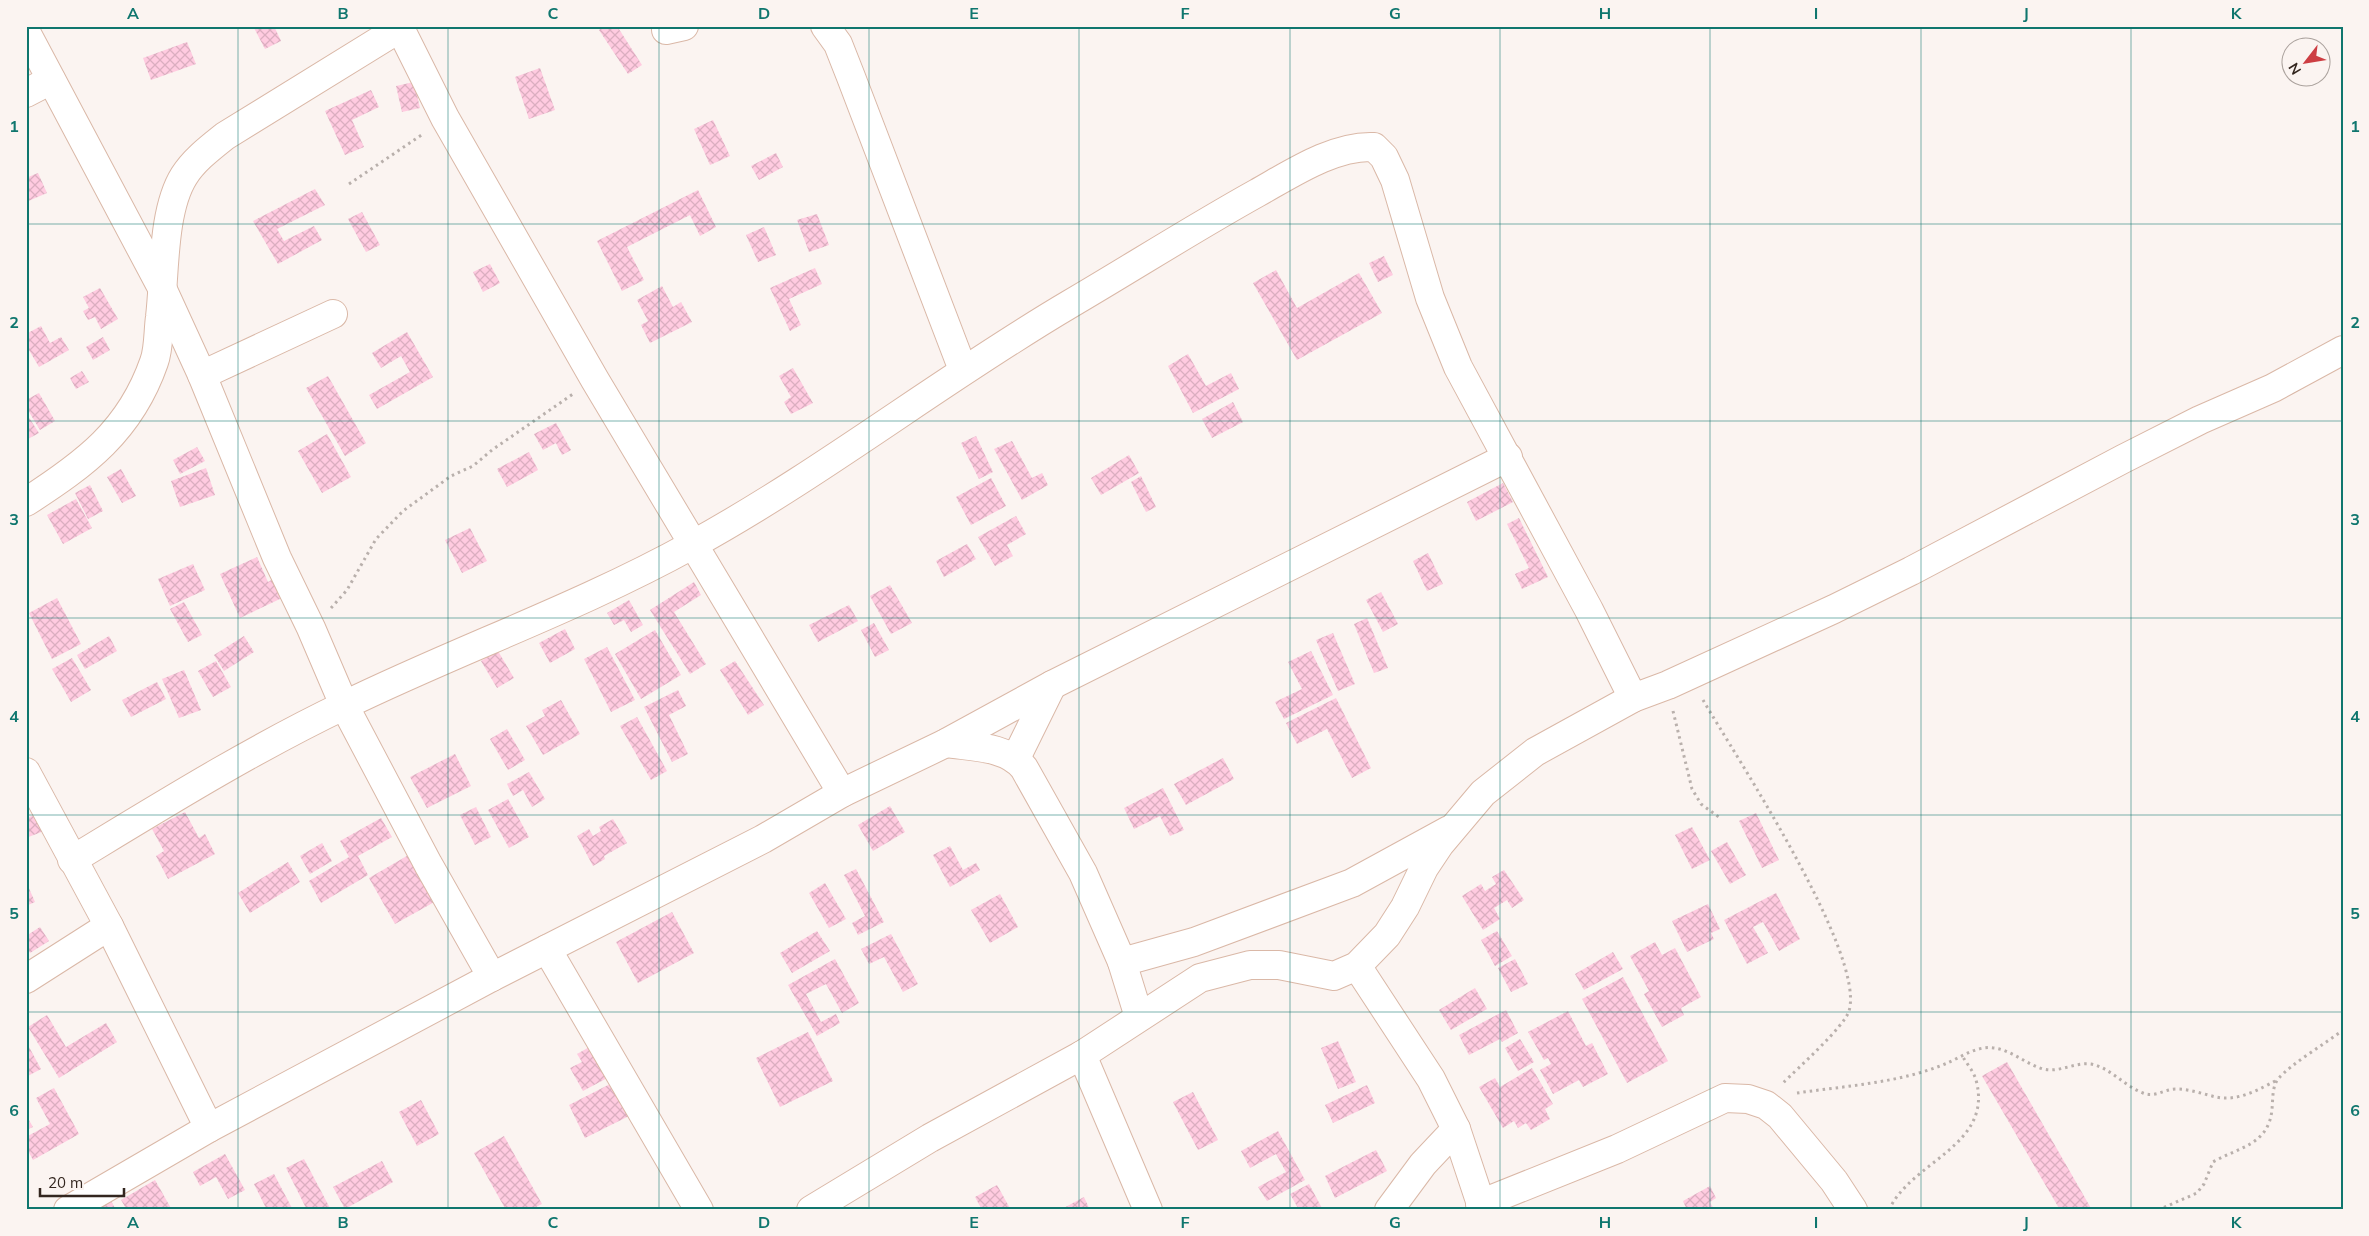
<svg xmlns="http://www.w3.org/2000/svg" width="2369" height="1236" font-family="Mulish,sans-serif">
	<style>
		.building { fill: url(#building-cross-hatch) }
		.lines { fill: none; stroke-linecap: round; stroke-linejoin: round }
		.minor-casing { stroke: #dab8a7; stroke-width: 30 }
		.path { stroke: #b9b0ac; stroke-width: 3; stroke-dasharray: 2.5 4; stroke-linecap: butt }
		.minor { stroke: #fff; stroke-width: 28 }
		.grid { fill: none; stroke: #0f766e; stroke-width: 1; stroke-opacity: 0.55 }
		.neatline { fill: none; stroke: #0f766e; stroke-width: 2 }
		.grid-label { font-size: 16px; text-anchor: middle; font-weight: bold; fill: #0f766e }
	</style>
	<defs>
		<pattern id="building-cross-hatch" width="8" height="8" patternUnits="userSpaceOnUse" patternTransform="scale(1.25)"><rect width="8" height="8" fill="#ffcbe0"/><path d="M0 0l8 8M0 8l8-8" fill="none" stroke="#dbaec0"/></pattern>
	</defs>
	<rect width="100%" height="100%" fill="#fbf4f1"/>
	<!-- building -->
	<g class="building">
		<path d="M253,26h21l7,15 -16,8z"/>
		<path d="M605,26h12l25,39 -14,9 -29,-44z"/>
		<path d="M187,42l9,22 -45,16 -8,-22z"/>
		<path d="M540,68l15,42 -26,9 -14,-42z"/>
		<path d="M414,82l6,26 -18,4 -6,-26z"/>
		<path d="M371,90l8,17 -27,13 12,27 -19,8 -20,-44z"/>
		<path d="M713,120l17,36 -20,9 -16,-36z"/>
		<path d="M776,153l7,14 -24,13 -8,-14z"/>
		<path d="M38,173l9,20 -21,9v-24z"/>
		<path d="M315,189l10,16 -48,24 7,12 30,-15 8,14 -44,24 -25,-43z"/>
		<path d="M698,190l18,37 -16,9 -10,-21 -63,32 17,33 -22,11 -25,-50z"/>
		<path d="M362,212l18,33 -14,7 -18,-33z"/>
		<path d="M817,214l12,31 -20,7 -12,-32z"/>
		<path d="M764,227l12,28 -18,7 -12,-27z"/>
		<path d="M1384,256l9,19 -15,7 -9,-19z"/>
		<path d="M490,264l10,19 -17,9 -10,-20z"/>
		<path d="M815,268l7,16 -33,15 12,26 -11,6 -20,-43z"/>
		<path d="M1276,270l21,38 62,-35 23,40 -85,47 -44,-77z"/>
		<path d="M662,286l11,21 8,-5 11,20 -42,21 -9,-18 7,-4 -11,-21z"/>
		<path d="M100,288l18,31 -17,10 -6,-12 -7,3 -5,-9 6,-3 -6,-11z"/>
		<path d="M41,326l9,17 11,-6 8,13 -30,17 -13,-22v-11z"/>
		<path d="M407,332l26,45 -56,32 -8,-14 41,-23 -9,-16 -20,12 -9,-15z"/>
		<path d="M103,337l7,13 -17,10 -7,-13z"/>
		<path d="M1188,354l18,32 25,-13 8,16 -46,24 -25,-47z"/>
		<path d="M793,368l20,35 -22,11 -7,-12 7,-5 -12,-21z"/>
		<path d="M82,371l7,11 -13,7 -6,-11z"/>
		<path d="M328,376l38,67 -21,13 -39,-68z"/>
		<path d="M39,393l16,28 -15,9 -14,-23v-7z"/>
		<path d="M1233,402l10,20 -31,16 -10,-19z"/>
		<path d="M26,413l13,20 -13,7z"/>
		<path d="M556,423l15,27 -9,5 -6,-12 -13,7 -9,-16z"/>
		<path d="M327,434l24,43 -29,16 -24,-42z"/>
		<path d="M976,436l17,36 -14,7 -18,-36z"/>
		<path d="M1012,441l20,37 10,-5 6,12 -26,15 -28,-51z"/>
		<path d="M197,447l8,14 -25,13 -7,-14z"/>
		<path d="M529,452l9,18 -31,17 -10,-18z"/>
		<path d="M1129,455l10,18 -38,22 -10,-17z"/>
		<path d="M206,468l9,27 -35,12 -9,-26z"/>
		<path d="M121,469l15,27 -14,7 -15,-26z"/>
		<path d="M1141,476l15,31 -10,5 -15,-30z"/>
		<path d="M991,478l15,28 -35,19 -15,-28z"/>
		<path d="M1503,483l10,19 -37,19 -9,-19z"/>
		<path d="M90,485l13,26 -15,8 -13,-26z"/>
		<path d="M76,499l16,29 -29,16 -16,-29z"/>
		<path d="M1016,516l10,18 -19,11 6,11 -18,10 -17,-29z"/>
		<path d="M1519,518l29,59 -26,12 -7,-15 14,-6 -22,-44z"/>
		<path d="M470,528l17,33 -25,12 -17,-33z"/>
		<path d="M967,544l9,15 -32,18 -8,-16z"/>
		<path d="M1428,553l15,31 -16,7 -14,-30z"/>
		<path d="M257,557l11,25 5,-3 9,19 -42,20 -20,-44z"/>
		<path d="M193,564l12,26 -35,16 -12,-27z"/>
		<path d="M694,582l7,13 -27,17 32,52 -16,10 -40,-64z"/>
		<path d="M890,585l22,38 -21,11 -21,-38z"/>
		<path d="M1381,592l17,32 -15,8 -17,-32z"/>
		<path d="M57,598l24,46 -29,15 -23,-46z"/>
		<path d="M629,600l14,25 -12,7 -7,-12 -10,5 -7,-12z"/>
		<path d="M184,602l18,33 -14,7 -18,-33z"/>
		<path d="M849,605l9,16 -40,21 -9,-17z"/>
		<path d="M1367,618l21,50 -14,5 -20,-49z"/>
		<path d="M874,623l15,27 -14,7 -14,-27z"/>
		<path d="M565,629l10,20 -25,14 -11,-20z"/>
		<path d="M655,630l26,45 -40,24 -26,-45z"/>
		<path d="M1333,633l22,51 -17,7 -22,-51z"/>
		<path d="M109,636l8,15 -32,18 -8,-14z"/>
		<path d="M244,636l10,16 -30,19 -10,-16z"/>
		<path d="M607,647l28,53 -24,12 -27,-53z"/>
		<path d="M498,651l16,27 -17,10 -16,-27z"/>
		<path d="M1311,651l22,44 -49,24 -9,-17 27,-13 -14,-27z"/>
		<path d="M72,658l19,32 -20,12 -19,-33z"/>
		<path d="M216,661l15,26 -18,10 -15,-26z"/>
		<path d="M735,661l29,44 -16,10 -28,-45z"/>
		<path d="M184,670l17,40 -22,8 -17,-39z"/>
		<path d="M157,682l9,17 -35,18 -9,-17z"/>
		<path d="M678,690l8,16 -17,9 19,39 -16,8 -28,-55z"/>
		<path d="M1336,698l35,70 -19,10 -25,-49 -30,15 -11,-21z"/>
		<path d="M561,700l19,34 -37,21 -17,-29 19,-10 -3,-6z"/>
		<path d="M637,717l30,54 -16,9 -31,-54z"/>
		<path d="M507,729l18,31 -17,10 -18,-31z"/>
		<path d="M455,754l16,32 -44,22 -17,-31z"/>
		<path d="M1223,758l11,21 -48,26 -12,-21z"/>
		<path d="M529,772l16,27 -13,8 -9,-17 -10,6 -6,-12z"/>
		<path d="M1163,788l21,42 -14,6 -10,-20 -26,13 -10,-21z"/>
		<path d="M508,799l21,38 -20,11 -21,-38z"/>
		<path d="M890,806l15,26 -32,19 -15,-26z"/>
		<path d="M476,807l15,30 -16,8 -15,-30z"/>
		<path d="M185,812l14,26 6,-4 10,20 -47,25 -12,-23 8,-5 -12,-22z"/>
		<path d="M1756,813l23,47 -17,8 -23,-47z"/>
		<path d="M38,814l6,17 -18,7v-20z"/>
		<path d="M381,818l11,19 -34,19 10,19 -47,28 -12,-22 40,-24 -9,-16z"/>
		<path d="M613,819l14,24 -23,13 1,3 -12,7 -16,-30 12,-7 4,7 8,-5 -2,-4z"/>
		<path d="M1692,827l18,33 -18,9 -17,-34z"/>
		<path d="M1727,842l19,33 -16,9 -19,-33z"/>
		<path d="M322,843l10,18 -22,13 -10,-18z"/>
		<path d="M950,846l13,24 13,-7 4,7 -30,17 -17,-32z"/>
		<path d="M412,853l26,47 -43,24 -26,-46z"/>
		<path d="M288,862l12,20 -50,31 -12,-20z"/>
		<path d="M856,869l28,53 -26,13 -6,-12 13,-7 -21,-41z"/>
		<path d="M1504,870l20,30 -12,8 -5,-8 -13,8 6,11 -17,11 -21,-34 19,-12 4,7 11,-7 -4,-7z"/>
		<path d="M825,883l21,36 -17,9 -20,-35z"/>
		<path d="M28,886l7,16 -9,4v-19z"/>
		<path d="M1776,893l24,46 -21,12 -16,-29 -10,5 15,26 -21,11 -23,-44z"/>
		<path d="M1000,894l18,33 -28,16 -19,-33z"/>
		<path d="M1708,904l12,25 -9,4 3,6 -27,13 -15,-31z"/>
		<path d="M672,912l22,41 -56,30 -22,-41z"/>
		<path d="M40,927l9,14 -19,12 -4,-7v-10z"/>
		<path d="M817,931l13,20 -38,22 -12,-20z"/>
		<path d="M1497,931l15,25 -17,10 -14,-26z"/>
		<path d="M891,934l27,50 -15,8 -19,-35 -15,7 -8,-15z"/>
		<path d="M1655,942l7,13 13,-7 26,49 -20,11 3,7 -22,12 -18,-33 5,-3 -19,-35z"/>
		<path d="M1613,952l10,17 -39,21 -9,-16z"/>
		<path d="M835,959l24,44 -17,10 -16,-29 -20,10 15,28 15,-8 4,9 -23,13 -29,-51z"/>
		<path d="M1515,959l13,25 -17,8 -13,-24z"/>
		<path d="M1623,977l45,84 -41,22 -45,-84z"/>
		<path d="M1475,988l12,21 -36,21 -12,-20z"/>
		<path d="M1506,1010l12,23 -16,9 -2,-3 -31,16 -10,-20z"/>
		<path d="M1568,1011l18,35 6,-3 16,31 -25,13 -4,-7 -26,14 -13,-24 11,-6 -3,-6 -4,2 -16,-28z"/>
		<path d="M47,1015l19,32 40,-24 11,19 -58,36 -31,-51z"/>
		<path d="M808,1032l25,49 -53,26 -24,-49z"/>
		<path d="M1520,1039l14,23 -16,9 -13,-23z"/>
		<path d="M1338,1041l18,41 -18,7 -17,-41z"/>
		<path d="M593,1045l18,31 -28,15 -13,-23 12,-6 -5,-8z"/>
		<path d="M29,1047l12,22 -15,8v-28z"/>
		<path d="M2007,1062l85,148h-32l-78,-134z"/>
		<path d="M1532,1068l21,36 -8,5 5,10 -19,11 -5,-7 -8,5 -4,-7 -11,7 -24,-41 16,-9 5,9z"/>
		<path d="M614,1082l17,33 -46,23 -16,-33z"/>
		<path d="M1367,1085l8,18 -42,20 -8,-18z"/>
		<path d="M54,1088l25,46 -46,26 -7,-13v-10l24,-13 -14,-26z"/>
		<path d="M1193,1092l25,48 -20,10 -25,-48z"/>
		<path d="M421,1100l18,34 -22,12 -18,-34z"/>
		<path d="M26,1115l7,12 -7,3z"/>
		<path d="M1278,1131l27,49 -38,21 -9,-14 28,-15 -10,-18 -26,14 -9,-17z"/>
		<path d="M504,1136l38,68 -12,6h-24l-32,-57z"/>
		<path d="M1376,1150l11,21 -52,27 -10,-22z"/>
		<path d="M225,1154l20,36 -17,9 -12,-22 -16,9 -7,-14z"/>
		<path d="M304,1159l27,51h-24l-21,-42z"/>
		<path d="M382,1161l11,21 -48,27 -12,-22z"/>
		<path d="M274,1174l19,36h-26l-13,-26z"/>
		<path d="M155,1180l17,30h-45l-6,-10z"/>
		<path d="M1309,1184l14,26h-24l-9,-16z"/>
		<path d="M997,1185l14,25h-29l-7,-13z"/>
		<path d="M1710,1186l6,12 -6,4 4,8h-27l-4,-9z"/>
		<path d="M1084,1197l6,13h-30z"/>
		<path d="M110,1199l6,11h-23z"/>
	</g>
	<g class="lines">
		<!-- minor casing -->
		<g class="minor-casing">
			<g id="minor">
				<path d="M399,26l46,92 150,262 247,413"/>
				<path d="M825,26l13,18 13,33 112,293"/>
				<path d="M666,30l18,-4"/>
				<path d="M26,32l137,258 39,85 75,183 34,70 33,77 84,159 64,113"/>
				<path d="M26,93l25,-13"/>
				<path d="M202,375l131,-61"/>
				<path d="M26,502c59,-38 104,-71 128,-140 5,-13 4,-31 6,-45 5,-42 2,-106 24,-141 10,-16 26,-28 41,-40l175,-108"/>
				<path d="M946,743c26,4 61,3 78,25l59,105 39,89 17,55"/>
				<path d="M1016,758l36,-73"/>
				<path d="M26,772l83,154 100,202"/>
				<path d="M72,860c89,-54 179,-110 273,-155 115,-56 235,-98 347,-160 131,-72 249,-165 378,-241 63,-37 124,-76 187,-111 34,-19 77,-48 117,-46l10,10 11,23 35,118 28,69 131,243 44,88"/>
				<path d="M547,949l152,261"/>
				<path d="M1122,962l72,-20 158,-59 97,-53"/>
				<path d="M1357,966l74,113 25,50 27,81"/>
				<path d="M26,979l83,-53"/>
				<path d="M1082,1055l66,155"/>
				<path d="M1480,1204l137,-55 108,-51 23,1 18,6 14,11 54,65 19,29"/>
				<path d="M68,1210l141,-82 283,-151 271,-138 79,-46 104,-50 106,-58 456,-228"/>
				<path d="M811,1210l119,-72 152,-83 118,-77 50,-13h29l55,11 23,-10 30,-31 18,-28 19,-39 16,-24 43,-51 52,-41 98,-54 35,-13 166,-76 77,-38 212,-112 77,-39 73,-32 70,-38"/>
				<path d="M1389,1210l34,-46 33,-35"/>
			</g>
		</g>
		<!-- path -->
		<g class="path">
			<path d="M349,184l74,-50"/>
			<path d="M331,608l16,-18 29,-51 27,-28 48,-35 22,-10 19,-16 81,-56"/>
			<path d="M1703,700c32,55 163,254 146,311 -5,16 -52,58 -66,72"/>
			<path d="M1673,711l19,78 9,15 19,14"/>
			<path d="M1797,1093c48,-7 102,-10 148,-29 15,-6 32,-19 49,-16 17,2 32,16 49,21 17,4 31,-7 48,-5 20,4 33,22 52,29 12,5 21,-4 33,-4 14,0 27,5 40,8 21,5 44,-8 61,-17"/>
			<path d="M1889,1210c22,-49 105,-64 87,-130 -2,-8 -9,-16 -13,-23"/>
			<path d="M2158,1210l39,-17 7,-9 9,-22c26,-15 56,-17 59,-53 1,-10 0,-22 6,-30 14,-16 47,-35 65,-49"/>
		</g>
		<!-- minor -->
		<use href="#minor" class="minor"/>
	</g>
	<!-- grid -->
	<path class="grid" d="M238,26v1184M448,26v1184M659,26v1184M869,26v1184M1079,26v1184M1290,26v1184M1500,26v1184M1710,26v1184M1921,26v1184M2131,26v1184M26,224h2317M26,421h2317M26,618h2317M26,815h2317M26,1012h2317"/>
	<!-- border -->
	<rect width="2369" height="1236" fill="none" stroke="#fbf4f1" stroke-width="55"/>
	<!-- north arrow -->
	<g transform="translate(2306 62) rotate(239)"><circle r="24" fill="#fbf4f1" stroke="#aba29d"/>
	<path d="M0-4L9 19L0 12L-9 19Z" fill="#cd3e43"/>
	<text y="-8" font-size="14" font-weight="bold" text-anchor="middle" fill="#33261f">N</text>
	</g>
	<!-- scale -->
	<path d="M40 1188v8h84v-8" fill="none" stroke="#33261f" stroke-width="2.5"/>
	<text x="48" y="1188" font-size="15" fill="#33261f" stroke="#fbf4f1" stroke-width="4" paint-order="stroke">20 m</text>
	<rect x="28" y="28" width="2314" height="1180" class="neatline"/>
	<g class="grid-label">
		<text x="133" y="19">A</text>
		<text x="343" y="19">B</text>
		<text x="553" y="19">C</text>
		<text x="764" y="19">D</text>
		<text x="974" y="19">E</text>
		<text x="1185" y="19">F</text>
		<text x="1395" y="19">G</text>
		<text x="1605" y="19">H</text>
		<text x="1816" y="19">I</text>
		<text x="2026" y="19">J</text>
		<text x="2236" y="19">K</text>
		<text x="14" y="132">1</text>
		<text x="2355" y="132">1</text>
		<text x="14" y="328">2</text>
		<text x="2355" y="328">2</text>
		<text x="14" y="525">3</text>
		<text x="2355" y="525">3</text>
		<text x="14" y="722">4</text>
		<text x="2355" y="722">4</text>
		<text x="14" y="919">5</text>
		<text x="2355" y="919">5</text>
		<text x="14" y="1116">6</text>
		<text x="2355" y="1116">6</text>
		<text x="133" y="1228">A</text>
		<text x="343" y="1228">B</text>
		<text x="553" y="1228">C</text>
		<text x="764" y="1228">D</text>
		<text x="974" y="1228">E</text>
		<text x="1185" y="1228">F</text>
		<text x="1395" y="1228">G</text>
		<text x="1605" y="1228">H</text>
		<text x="1816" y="1228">I</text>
		<text x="2026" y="1228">J</text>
		<text x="2236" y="1228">K</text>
	</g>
</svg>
